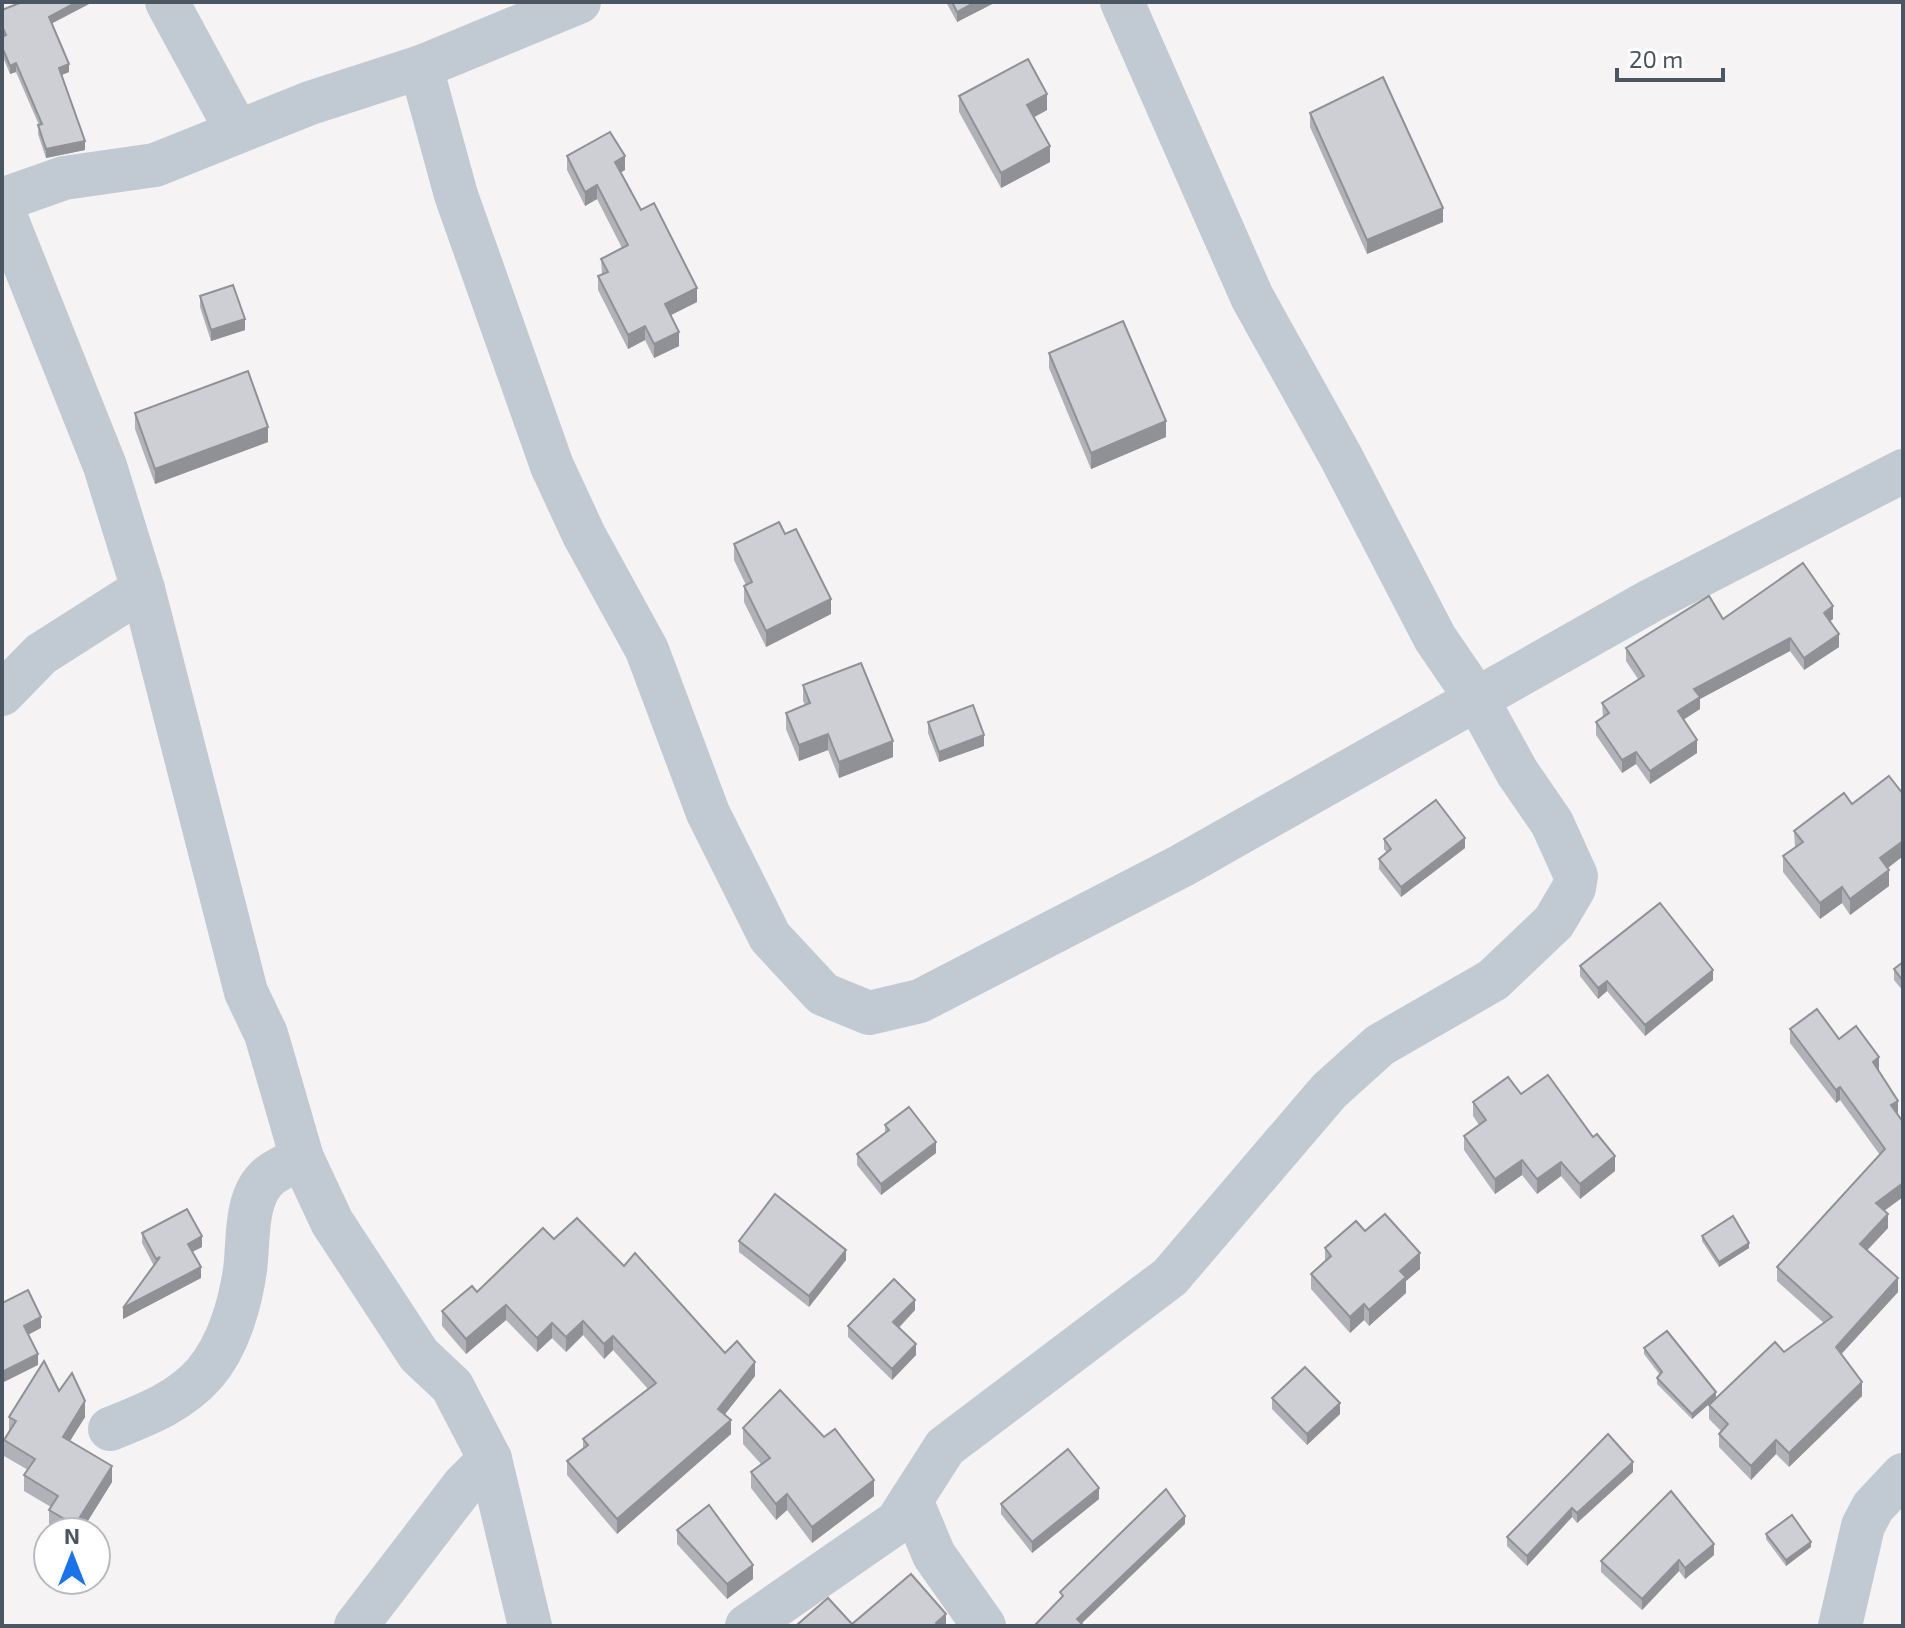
<svg xmlns="http://www.w3.org/2000/svg" width="1905" height="1628" font-family="'Exo 2',sans-serif">
	<style>
		.lines { fill: none; stroke-linecap: round; stroke-linejoin: round }
		.minor { stroke: #c1cad2; stroke-width: 44 }
		.wall { fill: #b0b2b7 }
		.shaded-wall { fill: #909195 }
		.building { fill: #cdcfd5; stroke: #909195; stroke-width: 2 }
	</style>
	<rect width="100%" height="100%" fill="#f5f3f3"/>
	<g class="lines">
		<!-- minor -->
		<g class="minor">
			<path d="M167,2l70,129"/>
			<path d="M421,67l35,128 96,271 32,69 63,115 61,163 62,124 53,57 46,19 51,-12 261,-135 471,-266 251,-129"/>
			<path d="M2,200l62,-22 91,-13 155,-62 111,-36 158,-65"/>
			<path d="M2,208l103,258 38,123 103,403 20,42 36,124 30,64 87,133 33,31 38,73 40,167"/>
			<path d="M2,694l39,-40 102,-65"/>
			<path d="M110,1429c35,-14 70,-27 95,-56 23,-27 35,-68 40,-103 4,-29 -1,-73 24,-94 9,-7 22,-13 33,-18"/>
			<path d="M911,1500l23,55 50,71"/>
			<path d="M356,1626l108,-141 26,-26"/>
			<path d="M747,1626l150,-104 48,-75 225,-170 159,-186 51,-46 113,-65 61,-58 20,-34 2,-12 -24,-53 -35,-51 -39,-71 -43,-63 -94,-181 -89,-160 -130,-295"/>
			<path d="M1840,1626l23,-100 10,-19 30,-32"/>
		</g>
	</g>
	<!-- wall -->
	<g class="wall">
		<path d="M946,2h50l-39,20z"/>
		<path d="M2,10l50,14 17,48 -7,3 23,75 -39,8 -8,-24 1,-9 -23,-53 -6,2 -8,-19z"/>
		<path d="M959,96l88,14 -13,7 16,45 -49,26 -42,-76z"/>
		<path d="M1310,113l133,109 -76,32 -57,-127z"/>
		<path d="M567,156l58,14 -4,2 20,38 56,92 -26,13 8,31 -25,12 -9,-18 -17,9 -30,-59v-14l4,-2 -1,-15 21,-11 -25,-49 -12,7 -18,-36z"/>
		<path d="M200,296l45,34 -34,11 -11,-34z"/>
		<path d="M1049,353l117,84 -75,32 -42,-101z"/>
		<path d="M135,413l133,29 -113,42 -20,-55z"/>
		<path d="M785,534l46,80 -65,33 -22,-45v-16l2,-1 -12,-25v-16z"/>
		<path d="M1723,619h110l-3,2 9,26 -35,23 -14,-19 -90,48v10l-17,11 14,33 -47,31 -14,-20 -14,9 -26,-38v-13l7,-5 -1,-14 36,-24 -12,-18v-13z"/>
		<path d="M803,685l90,72 -54,21 -11,-28 -29,11 -13,-32v-16l19,-8 -2,-4z"/>
		<path d="M928,722l56,24 -45,16 -11,-29z"/>
		<path d="M1903,794v62l-15,12 1,18 -39,29 -8,-12 -22,16 -37,-47v-16l12,-9 -1,-16 58,-27z"/>
		<path d="M1384,839l81,9 -64,49 -22,-28v-10l8,-6 -3,-4z"/>
		<path d="M1903,962v29l-9,-11v-11z"/>
		<path d="M1580,966l133,14 -68,56 -38,-45 -9,8 -18,-23z"/>
		<path d="M1790,1029l49,10 40,32 19,44 5,7v75l-19,13 4,18 -21,22 31,42 -57,62 21,42 -73,71 -13,-13 -25,26 -32,-33v-13l2,-3 -12,-12v-14l115,-82 -47,-42v-14l103,-112 -40,-55 -4,3 -46,-60z"/>
		<path d="M1521,1094l94,77 -35,28 -19,-23 -24,18 -15,-19 -27,19 -31,-44v-14l15,-11 -6,-9v-14z"/>
		<path d="M885,1125l51,28 -55,42 -24,-30v-11l28,-21z"/>
		<path d="M1365,1231l55,38 -14,12v12l-37,33 -5,-6 -14,13 -39,-44v-15l14,-12v-14z"/>
		<path d="M142,1233l60,14 -10,5 9,26 -78,41 31,-53 -12,-23z"/>
		<path d="M1702,1236l47,12 -30,19 -17,-26z"/>
		<path d="M554,1239l70,27 101,87 30,23 -30,38 6,20 -114,100 -50,-59v-14l16,-12v-10l65,-50 -35,-39 -9,9 -21,-24 -17,17 -14,-14 -15,14 -31,-32 -40,34 -24,-28v-15l35,-19z"/>
		<path d="M739,1241l107,19 -37,47 -70,-55z"/>
		<path d="M915,1310l-16,18 17,27 -24,25 -44,-43v-11z"/>
		<path d="M1644,1348l72,50 -24,21 -35,-35v-6l3,-3 -16,-21z"/>
		<path d="M59,1391l26,26 -15,24 42,41 -31,50h-21l-11,-7v-15l2,-3 -27,-16v-16l4,-5 -24,-14v-16l5,-9v-14z"/>
		<path d="M1272,1398l68,16 -33,31 -35,-36z"/>
		<path d="M743,1428l131,68 -62,47 -25,-33 -11,10 -25,-32v-16l10,-8 -18,-20z"/>
		<path d="M1633,1472l-56,51 -5,-6 -45,49 -20,-20v-9z"/>
		<path d="M1099,1499l-67,54 -31,-39v-10z"/>
		<path d="M677,1530l76,49 -26,20 -50,-55z"/>
		<path d="M1766,1534l45,13 -25,19 -20,-27z"/>
		<path d="M1714,1555l-29,24 -6,-8 -37,39 -41,-38v-11z"/>
	</g>
	<!-- shaded-wall -->
	<g class="shaded-wall">
		<path d="M77,2h16l-44,23v-8z"/>
		<path d="M975,2h21l-39,20v-10z"/>
		<path d="M16,63v9l-6,2v-8z"/>
		<path d="M69,64v8l-10,4v-8z"/>
		<path d="M1047,94v16l-20,11v-16z"/>
		<path d="M85,141v9l-39,8v-9z"/>
		<path d="M1050,146v16l-49,26v-15z"/>
		<path d="M625,156v14l-10,6v-14z"/>
		<path d="M597,185v14l-12,7v-14z"/>
		<path d="M1443,208v14l-76,32v-14z"/>
		<path d="M697,288v14l-32,16v-14z"/>
		<path d="M245,319v11l-34,11v-11z"/>
		<path d="M645,326v14l-17,9v-14z"/>
		<path d="M679,332v14l-25,12v-14z"/>
		<path d="M1166,421v16l-75,32v-16z"/>
		<path d="M268,427v15l-113,42v-15z"/>
		<path d="M831,599v15l-65,33v-16z"/>
		<path d="M1833,606v13l-9,7v-13z"/>
		<path d="M1839,634v13l-35,23v-12z"/>
		<path d="M1790,638v13l-90,48v10l-22,14v-12l16,-22z"/>
		<path d="M828,734v16l-29,11v-16z"/>
		<path d="M984,735v11l-45,16v-10z"/>
		<path d="M1697,740v13l-47,31v-13z"/>
		<path d="M893,741v16l-54,21v-16z"/>
		<path d="M1636,752v12l-14,9v-13z"/>
		<path d="M1465,838v10l-64,49v-10z"/>
		<path d="M1903,841v15l-23,18v-16z"/>
		<path d="M1889,870v16l-39,29v-16z"/>
		<path d="M1842,887v16l-22,16v-16z"/>
		<path d="M1713,970v10l-68,56v-11z"/>
		<path d="M1607,981v10l-9,8v-11z"/>
		<path d="M1879,1057v14l-6,5v-14z"/>
		<path d="M1840,1087v13l-4,3v-13z"/>
		<path d="M1898,1101v14l-7,-10z"/>
		<path d="M936,1142v11l-55,42v-11z"/>
		<path d="M1615,1156v15l-35,28v-15z"/>
		<path d="M1522,1160v15l-27,19v-15z"/>
		<path d="M1561,1162v14l-24,18v-15z"/>
		<path d="M1903,1183v14l-27,20v-14z"/>
		<path d="M1888,1214v14l-28,30v-14z"/>
		<path d="M202,1236v11l-14,7v-10z"/>
		<path d="M1749,1243v5l-30,19v-5z"/>
		<path d="M846,1250v10l-37,47v-11z"/>
		<path d="M1420,1253v16l-14,12v12l-37,33v-16l31,-39z"/>
		<path d="M201,1267v11l-78,41v-11z"/>
		<path d="M1898,1278v14l-62,68v-13z"/>
		<path d="M915,1300v10l-22,23v-11z"/>
		<path d="M1364,1304v16l-14,13v-16z"/>
		<path d="M506,1305v15l-40,34v-15z"/>
		<path d="M41,1317v11l-17,9v-11z"/>
		<path d="M583,1321v14l-17,17v-15z"/>
		<path d="M552,1323v15l-15,14v-14z"/>
		<path d="M613,1336v14l-9,9v-15z"/>
		<path d="M916,1344v11l-24,25v-11z"/>
		<path d="M38,1354v11l-36,18v-11z"/>
		<path d="M755,1362v14l-37,47v-14z"/>
		<path d="M1862,1382v14l-73,71v-14z"/>
		<path d="M1716,1392v6l-24,21v-5z"/>
		<path d="M85,1401v16l-22,35v-15z"/>
		<path d="M1340,1403v11l-33,31v-11z"/>
		<path d="M731,1420v14l-114,100v-15z"/>
		<path d="M1776,1440v14l-25,26v-14z"/>
		<path d="M1633,1462v10l-56,51v-10z"/>
		<path d="M112,1466v16l-31,50h-6v-7z"/>
		<path d="M874,1480v16l-62,47v-16z"/>
		<path d="M1099,1488v11l-67,54v-11z"/>
		<path d="M787,1494v16l-11,10v-16z"/>
		<path d="M1572,1508v9l-45,49v-10z"/>
		<path d="M1185,1516v8l-106,102 -2,-7z"/>
		<path d="M1811,1542v5l-25,19v-6z"/>
		<path d="M1714,1544v11l-29,24v-11z"/>
		<path d="M1679,1560v11l-37,39v-11z"/>
		<path d="M753,1565v14l-26,20v-15z"/>
		<path d="M946,1614v12h-10v-3z"/>
	</g>
	<!-- building -->
	<g class="building">
		<path d="M22,2h55l-28,15 20,47 -10,4 26,73 -39,8 -8,-24 4,-1 -26,-61 -6,3 -8,-19v-10l4,-2 -4,-9v-16z"/>
		<path d="M952,2h23l-18,10z"/>
		<path d="M1028,59l19,35 -20,11 23,41 -49,27 -42,-77z"/>
		<path d="M1383,77l60,131 -76,32 -57,-127z"/>
		<path d="M610,132l15,24 -10,6 26,48 13,-7 43,85 -32,16 14,28 -25,12 -9,-18 -17,9 -30,-59 10,-4 -7,-13 27,-14 -31,-60 -12,7 -18,-36z"/>
		<path d="M233,285l12,34 -34,11 -11,-34z"/>
		<path d="M1123,321l43,100 -75,32 -42,-100z"/>
		<path d="M248,371l20,56 -113,42 -20,-56z"/>
		<path d="M779,522l6,12 11,-5 35,70 -65,32 -22,-45 8,-4 -18,-38z"/>
		<path d="M1803,563l30,43 -9,7 15,21 -35,24 -14,-20 -96,51 6,8 -22,14 19,29 -47,31 -14,-19 -14,8 -26,-38 13,-9 -7,-10 42,-27 -18,-28 83,-52 14,23z"/>
		<path d="M861,663l32,78 -54,21 -11,-28 -29,11 -13,-32 24,-10 -7,-18z"/>
		<path d="M973,705l11,30 -45,17 -11,-30z"/>
		<path d="M1889,776l14,18v47l-23,17 9,12 -39,29 -8,-12 -22,16 -37,-47 20,-14 -9,-11 50,-38 8,11z"/>
		<path d="M1436,800l29,38 -64,49 -22,-28 12,-10 -7,-10z"/>
		<path d="M1660,903l53,67 -68,55 -38,-44 -9,7 -18,-22z"/>
		<path d="M1903,962v19l-9,-12z"/>
		<path d="M1817,1009l22,30 17,-13 23,31 -6,5 25,39 -7,4 12,17v61l-27,20 12,11 -28,30 38,34 -62,69 26,35 -73,71 -13,-13 -25,26 -32,-32 9,-10 -19,-19 66,-63 9,10 48,-35 -55,-50 108,-118 -45,-62 -4,3 -46,-61z"/>
		<path d="M1548,1075l45,62 4,-3 18,22 -35,28 -19,-22 -24,17 -15,-19 -27,19 -31,-43 22,-16 -13,-18 35,-25 13,17z"/>
		<path d="M909,1107l27,35 -55,42 -24,-30 32,-24 -4,-5z"/>
		<path d="M775,1194l71,56 -37,46 -70,-55z"/>
		<path d="M187,1209l15,27 -14,8 13,23 -78,41 37,-51 -4,2 -14,-26z"/>
		<path d="M1385,1214l35,39 -20,18 6,6 -37,33 -5,-6 -14,13 -39,-43 20,-18 -6,-8 31,-27 9,10z"/>
		<path d="M1733,1216l16,27 -30,19 -17,-26z"/>
		<path d="M577,1218l47,48 11,-13 90,100 12,-12 18,21 -37,47 13,11 -114,99 -50,-58 21,-16 -5,-6 73,-56 -43,-47 -9,8 -21,-23 -17,16 -14,-14 -15,15 -31,-33 -40,34 -24,-28 30,-25 5,6 66,-64 11,11z"/>
		<path d="M894,1279l21,21 -22,22 23,22 -24,25 -44,-43z"/>
		<path d="M28,1290l13,27 -17,9 14,28 -36,18v-69z"/>
		<path d="M1667,1331l49,61 -24,22 -35,-36 5,-6 -18,-24z"/>
		<path d="M44,1361l15,30 13,-18 13,28 -22,36 49,29 -37,59 -26,-15 9,-14 -34,-21 11,-16 -31,-19 12,-19 -7,-4z"/>
		<path d="M1305,1367l35,36 -33,31 -35,-36z"/>
		<path d="M780,1390l44,47 11,-8 39,51 -62,47 -25,-33 -11,10 -25,-32 19,-14 -27,-30z"/>
		<path d="M1608,1434l25,28 -56,51 -5,-5 -45,48 -20,-19z"/>
		<path d="M1068,1449l31,39 -67,54 -31,-38z"/>
		<path d="M1166,1489l19,27 -108,103 7,7h-50l29,-30 -3,-4z"/>
		<path d="M1671,1491l43,53 -29,24 -6,-8 -37,39 -41,-38z"/>
		<path d="M709,1505l44,60 -26,19 -50,-54z"/>
		<path d="M1792,1515l19,27 -25,18 -20,-26z"/>
		<path d="M911,1574l35,40 -10,9 2,3h-139l-1,-2 30,-26 24,26z"/>
	</g>
	<!-- border -->
	<rect width="1905" height="1628" fill="none" stroke="#4a5661" stroke-width="8"/>
	<!-- north arrow -->
	<g transform="translate(72 1556)"><circle r="38" fill="#ffffff" stroke="#b7bbc0" stroke-width="2"/>
	<path d="M0-6L14 30L0 20L-14 30Z" fill="#1a73e8"/>
	<text y="-12" font-size="22" font-weight="bold" text-anchor="middle" fill="#4a5661">N</text>
	</g>
	<!-- scale -->
	<path d="M1617 68v12h106v-12" fill="none" stroke="#4a5661" stroke-width="4"/>
	<text x="1629" y="68" font-size="24" fill="#4a5661" stroke="#ffffff" stroke-width="6" paint-order="stroke">20 m</text>
</svg>
